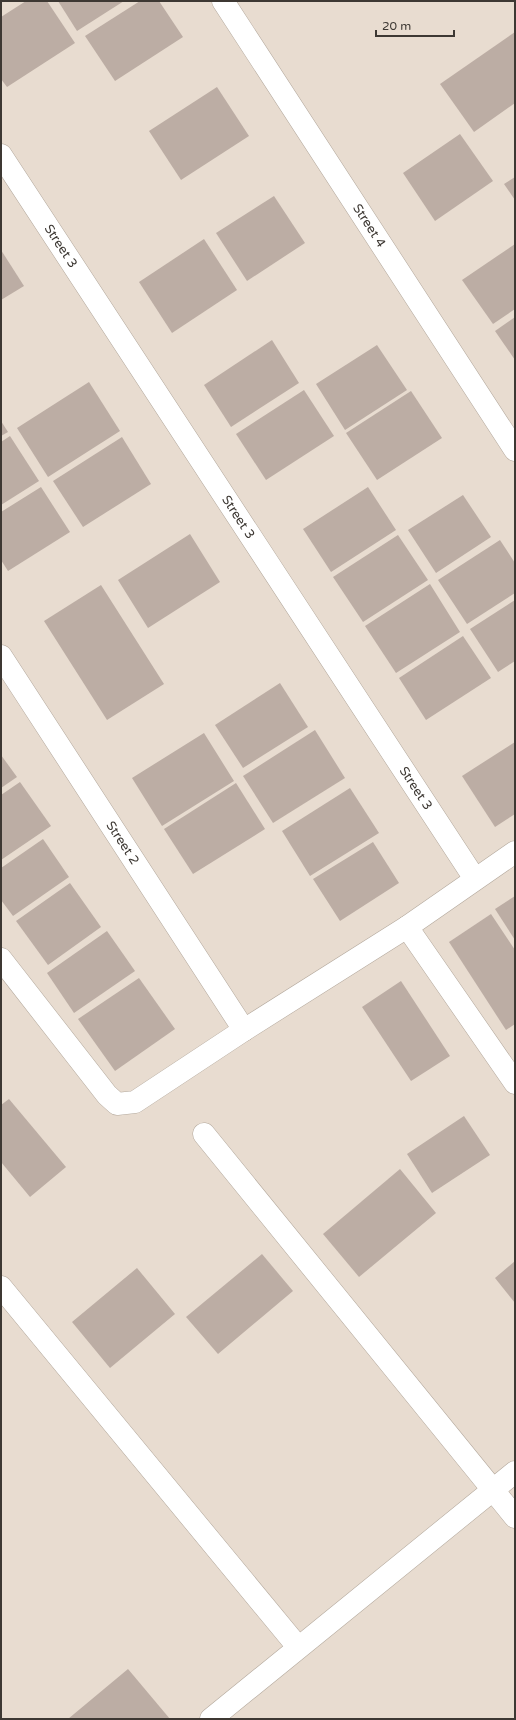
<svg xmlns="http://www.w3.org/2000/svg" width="516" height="1720" font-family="'Varela Round',sans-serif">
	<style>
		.building { fill: #bcada4 }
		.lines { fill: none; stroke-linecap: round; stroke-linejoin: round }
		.street-casing { stroke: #b3a89c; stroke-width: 23 }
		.street { stroke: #fff; stroke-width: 22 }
		.labels { text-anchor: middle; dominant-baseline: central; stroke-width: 4; stroke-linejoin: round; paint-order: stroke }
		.street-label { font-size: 13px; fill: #3d3833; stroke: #e8dcd0 }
	</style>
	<rect width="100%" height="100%" fill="#e8dcd0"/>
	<!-- building -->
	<g class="building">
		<path d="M26,1h21l28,42 -68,44 -6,-8v-62z"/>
		<path d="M58,1h66l-47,30z"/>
		<path d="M140,1h19l24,36 -68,44 -30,-45z"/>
		<path d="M515,32v71l-41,29 -34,-48z"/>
		<path d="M217,87l32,49 -68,44 -32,-49z"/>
		<path d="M460,134l33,47 -58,40 -32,-48z"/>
		<path d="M515,177v23l-11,-16z"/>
		<path d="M274,196l31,47 -58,38 -31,-48z"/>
		<path d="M204,239l33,51 -65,43 -33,-51z"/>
		<path d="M515,244v65l-22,15 -31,-44z"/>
		<path d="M1,250l23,36 -23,14z"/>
		<path d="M515,317v43l-20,-29z"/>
		<path d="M272,340l27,43 -68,44 -27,-42z"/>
		<path d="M377,345l30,45 -62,40 -29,-46z"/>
		<path d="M89,382l31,49 -72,46 -31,-49z"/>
		<path d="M304,390l30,46 -68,44 -30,-46z"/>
		<path d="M411,391l31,47 -65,42 -31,-47z"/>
		<path d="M1,421l7,11 -7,4z"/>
		<path d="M10,436l29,45 -38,24v-63z"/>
		<path d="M122,437l29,47 -68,43 -30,-46z"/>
		<path d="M41,487l29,45 -62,39 -7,-11v-48z"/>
		<path d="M368,487l28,43 -65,42 -28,-43z"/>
		<path d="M463,495l28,42 -55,36 -28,-43z"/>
		<path d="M190,534l30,48 -72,46 -30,-48z"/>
		<path d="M398,535l30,45 -65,42 -30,-45z"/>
		<path d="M500,540l15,23v30l-48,31 -29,-44z"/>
		<path d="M430,584l30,48 -64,41 -31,-47z"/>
		<path d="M101,585l63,99 -57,36 -63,-99z"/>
		<path d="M515,600v61l-17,11 -28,-43z"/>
		<path d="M463,636l28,42 -65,42 -27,-42z"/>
		<path d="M280,683l28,44 -65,41 -28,-43z"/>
		<path d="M315,730l30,48 -72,45 -30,-47z"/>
		<path d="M204,733l30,48 -72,45 -30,-48z"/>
		<path d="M515,742v72l-20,13 -33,-51z"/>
		<path d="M1,755l16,22 -16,11z"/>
		<path d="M20,782l31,44 -50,34v-65z"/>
		<path d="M236,783l29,46 -72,45 -29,-45z"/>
		<path d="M350,788l29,45 -69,43 -28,-45z"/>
		<path d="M43,839l26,38 -56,39 -12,-16v-32z"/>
		<path d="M373,842l26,41 -59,38 -27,-42z"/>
		<path d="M70,883l31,44 -53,38 -32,-44z"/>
		<path d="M515,896v44l-20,-31z"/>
		<path d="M491,914l24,36v74l-9,6 -57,-88z"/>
		<path d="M107,931l28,40 -61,42 -27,-40z"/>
		<path d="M139,978l36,51 -60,42 -37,-52z"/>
		<path d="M401,981l49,75 -39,25 -49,-74z"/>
		<path d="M9,1099l57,68 -36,30 -29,-35v-57z"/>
		<path d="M464,1116l26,39 -58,38 -25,-39z"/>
		<path d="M400,1169l36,44 -77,64 -36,-43z"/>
		<path d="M262,1254l31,37 -75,63 -32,-37z"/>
		<path d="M515,1261v42l-20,-25z"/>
		<path d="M137,1268l38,46 -65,54 -38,-46z"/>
		<path d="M128,1669l42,50h-102z"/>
	</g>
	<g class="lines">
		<!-- street casing -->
		<g class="street-casing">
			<g id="street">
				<path id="s1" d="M223,1l292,449"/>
				<path id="s2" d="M1,155l474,724"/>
				<path id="s3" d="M1,656l243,374"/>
				<path d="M407,927l108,156"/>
				<path d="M1,959l106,136 10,9 18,-2 109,-72 163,-103 108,-75"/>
				<path d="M204,1134l311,383"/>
				<path d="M1,1287l297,360"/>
				<path d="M211,1719l304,-247"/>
			</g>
		</g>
		<!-- street -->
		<use href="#street" class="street"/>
	</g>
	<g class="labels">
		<!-- street labels -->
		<g class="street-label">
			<text stroke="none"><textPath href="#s1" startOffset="268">Street 4</textPath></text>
			<text stroke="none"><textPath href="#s2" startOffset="109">Street 3</textPath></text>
			<text stroke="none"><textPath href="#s2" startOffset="433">Street 3</textPath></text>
			<text stroke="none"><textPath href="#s2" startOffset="757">Street 3</textPath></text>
			<text stroke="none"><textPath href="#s3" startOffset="223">Street 2</textPath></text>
		</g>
	</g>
	<!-- border -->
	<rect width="516" height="1720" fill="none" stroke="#3d3833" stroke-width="4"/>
	<!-- scale -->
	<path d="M376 30v6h78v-6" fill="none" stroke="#3d3833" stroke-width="2"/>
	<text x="382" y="30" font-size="12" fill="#3d3833" stroke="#e8dcd0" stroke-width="3" paint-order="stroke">20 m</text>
</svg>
